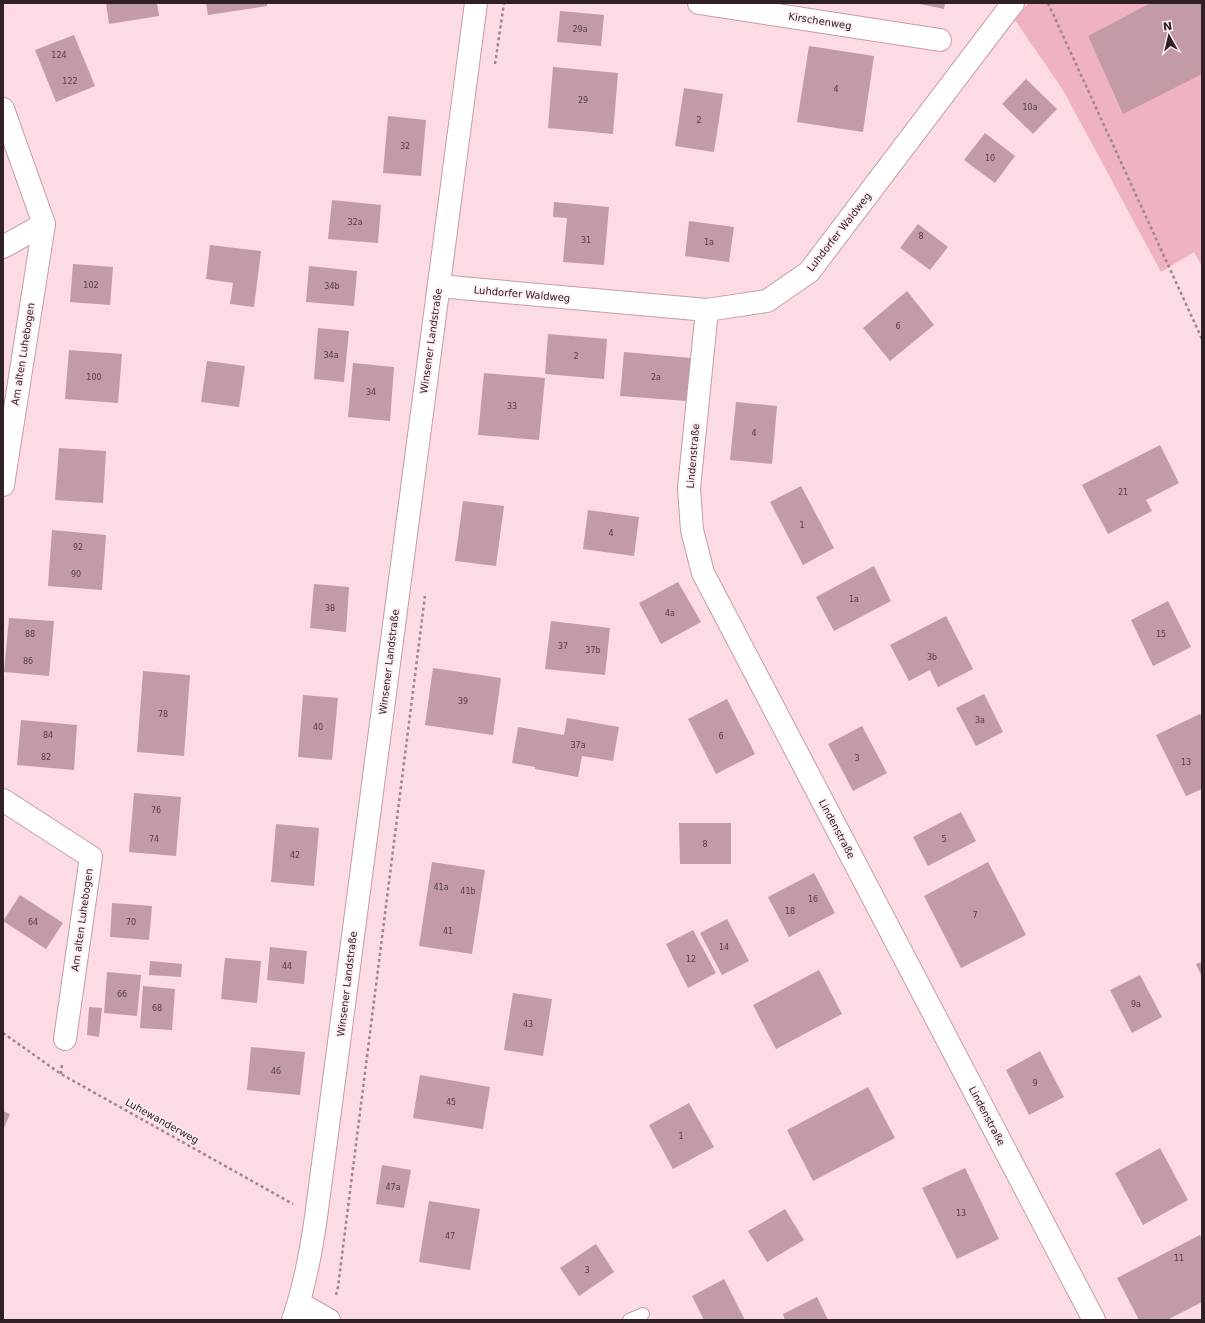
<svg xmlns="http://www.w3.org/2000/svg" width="1205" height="1323" font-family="'DejaVu Sans',sans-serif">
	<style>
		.green { fill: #eeb2c1 }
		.building { fill: #c29ba5 }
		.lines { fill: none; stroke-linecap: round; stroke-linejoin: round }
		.service-casing { stroke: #c49da7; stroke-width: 14 }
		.minor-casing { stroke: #c49da7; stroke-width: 24 }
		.secondary-casing { stroke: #c49da7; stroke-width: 24 }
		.path { stroke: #9e868b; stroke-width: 2.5; stroke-dasharray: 3 3; stroke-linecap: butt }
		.service { stroke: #fff; stroke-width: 12 }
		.minor { stroke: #fff; stroke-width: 22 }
		.secondary { stroke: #fff; stroke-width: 22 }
		.labels { text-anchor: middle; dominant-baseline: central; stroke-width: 3.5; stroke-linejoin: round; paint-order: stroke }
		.number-label { font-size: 8px; fill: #544044 }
		.street-label { font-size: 10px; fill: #2f2124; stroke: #feedf1 }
	</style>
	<rect width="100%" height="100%" fill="#fcdbe3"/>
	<!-- green -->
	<path class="green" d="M1028,3h174v263l-8,-14 -33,20 -98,-182 -48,-70z"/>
	<!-- building -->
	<g class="building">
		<path d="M106,3h51l2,13 -50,8z"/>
		<path d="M206,3h61v3l-59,9z"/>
		<path d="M915,3h30l-1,6z"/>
		<path d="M1151,3h51v71l-79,40 -35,-78z"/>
		<path d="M560,11l44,4 -3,31 -44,-4z"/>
		<path d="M74,35l21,51 -39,16 -21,-52z"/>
		<path d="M809,46l65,10 -11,76 -66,-10z"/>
		<path d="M553,67l65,6 -5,61 -65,-6z"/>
		<path d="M1026,79l31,30 -24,25 -31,-30z"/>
		<path d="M684,88l39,6 -9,58 -39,-6z"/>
		<path d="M388,116l38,4 -5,56 -38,-3z"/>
		<path d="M985,133l30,23 -20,27 -31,-23z"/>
		<path d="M332,200l49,5 -3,38 -50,-4z"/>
		<path d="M554,202l55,5 -5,58 -41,-3 4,-44 -14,-1z"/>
		<path d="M689,221l45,6 -5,35 -44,-6z"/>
		<path d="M918,224l30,23 -18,23 -30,-22z"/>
		<path d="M210,245l51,6 -7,56 -24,-3 3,-21 -27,-4z"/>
		<path d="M73,264l40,3 -3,38 -40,-3z"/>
		<path d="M309,266l48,5 -3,35 -48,-4z"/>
		<path d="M907,291l27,34 -44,36 -27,-33z"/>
		<path d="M318,328l31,3 -5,51 -30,-3z"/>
		<path d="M548,334l59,5 -3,40 -59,-5z"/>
		<path d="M69,350l53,4 -4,49 -53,-4z"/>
		<path d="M624,352l67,6 -4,43 -67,-5z"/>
		<path d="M207,361l38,5 -6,41 -38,-5z"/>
		<path d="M353,363l41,4 -4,54 -42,-4z"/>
		<path d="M484,373l61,5 -6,62 -61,-5z"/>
		<path d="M736,402l41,4 -5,58 -42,-4z"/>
		<path d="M1160,445l19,38 -33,17 6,11 -44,23 -26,-49z"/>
		<path d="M59,448l47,3 -3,52 -48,-3z"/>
		<path d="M801,486l33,62 -31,17 -33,-63z"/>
		<path d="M463,501l41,5 -8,60 -41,-5z"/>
		<path d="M588,510l51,7 -5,39 -51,-7z"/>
		<path d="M52,530l54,5 -4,55 -54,-4z"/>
		<path d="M874,566l17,35 -57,30 -18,-34z"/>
		<path d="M678,582l23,40 -40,22 -22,-41z"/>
		<path d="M314,584l35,3 -3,45 -36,-4z"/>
		<path d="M1168,601l23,46 -38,19 -22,-46z"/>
		<path d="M946,616l27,53 -35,18 -8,-17 -21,11 -19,-36z"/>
		<path d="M9,618l45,3 -5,55 -45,-4z"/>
		<path d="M551,621l59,7 -5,47 -60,-6z"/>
		<path d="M433,668l68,10 -8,57 -68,-10z"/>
		<path d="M143,671l47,4 -6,81 -47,-4z"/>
		<path d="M984,694l19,38 -27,14 -20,-38z"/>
		<path d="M303,695l35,3 -6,62 -34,-3z"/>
		<path d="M727,699l28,55 -39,20 -28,-55z"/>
		<path d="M1200,714l2,3v72l-16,7 -30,-61z"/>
		<path d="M567,718l52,9 -6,34 -31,-5 -4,21 -43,-8v-2l-23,-4 6,-36 46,8z"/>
		<path d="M21,720l56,5 -3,45 -57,-5z"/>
		<path d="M862,726l25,47 -34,18 -25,-47z"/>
		<path d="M134,793l47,4 -5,59 -47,-4z"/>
		<path d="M961,812l15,29 -48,25 -15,-29z"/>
		<path d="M679,823h52v41h-51z"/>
		<path d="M276,824l43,4 -5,58 -43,-4z"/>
		<path d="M432,862l53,8 -13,84 -53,-8z"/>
		<path d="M988,862l38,73 -65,33 -37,-72z"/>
		<path d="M814,873l21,40 -46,24 -21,-40z"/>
		<path d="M20,895l43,28 -17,26 -43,-28z"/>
		<path d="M112,903l40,3 -3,34 -39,-3z"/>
		<path d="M727,919l22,42 -27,14 -22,-42z"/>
		<path d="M693,930l23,43 -28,15 -22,-44z"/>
		<path d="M270,947l37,4 -3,33 -37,-4z"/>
		<path d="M225,958l36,3 -4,42 -36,-4z"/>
		<path d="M150,961l32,3 -1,13 -32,-2z"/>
		<path d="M1202,962v15l-6,-13z"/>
		<path d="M819,970l23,44 -66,35 -23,-44z"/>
		<path d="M107,972l34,3 -4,41 -33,-3z"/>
		<path d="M1140,975l22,42 -30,16 -22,-43z"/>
		<path d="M143,986l32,3 -3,41 -32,-2z"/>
		<path d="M513,993l39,6 -9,57 -39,-6z"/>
		<path d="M89,1007l13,1 -3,29 -12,-2z"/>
		<path d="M251,1047l54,5 -5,43 -53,-5z"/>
		<path d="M1040,1051l24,46 -35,18 -23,-45z"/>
		<path d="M420,1075l70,12 -7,42 -70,-11z"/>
		<path d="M868,1087l27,51 -82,43 -26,-51z"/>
		<path d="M689,1103l25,44 -41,22 -24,-44z"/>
		<path d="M3,1111l7,3 -7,16z"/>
		<path d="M1160,1148l28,52 -45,25 -28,-52z"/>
		<path d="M382,1165l29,5 -7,38 -28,-4z"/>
		<path d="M965,1168l34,71 -42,20 -35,-71z"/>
		<path d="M429,1201l51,8 -10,61 -51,-8z"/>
		<path d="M785,1209l19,31 -37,22 -19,-31z"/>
		<path d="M1200,1235l2,3v64l-35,18h-28l-22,-42z"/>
		<path d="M596,1244l18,28 -35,24 -19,-28z"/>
		<path d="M724,1279l21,41h-41l-12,-24z"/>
		<path d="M817,1297l11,23h-43l-2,-6z"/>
	</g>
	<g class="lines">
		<!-- service casing -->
		<g class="service-casing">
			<path id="service" d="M629,1320l14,-6"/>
		</g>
		<!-- minor casing -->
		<g class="minor-casing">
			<g id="minor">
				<path d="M699,3l241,37"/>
				<path d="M3,109l41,115 -41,261"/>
				<path d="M3,247l41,-23"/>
				<path d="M439,286l268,24 60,-9 42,-29 204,-269"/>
				<path d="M707,310l-18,178 3,42 11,43 391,747"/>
				<path d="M3,800l88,57 -26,182"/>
				<path d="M299,1303l30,17"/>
			</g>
		</g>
		<!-- secondary casing -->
		<g class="secondary-casing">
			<path id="secondary" d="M293,1320c12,-34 18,-68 23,-103l160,-1214"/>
		</g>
		<!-- path -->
		<g class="path">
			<path d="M1048,3l154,336"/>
			<path d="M495,64l9,-61"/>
			<path d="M3,1033l58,41 232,130"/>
			<path d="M61,1074l1,-11"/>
			<path d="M336,1295l2,-8 87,-691"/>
		</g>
		<!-- service -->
		<use href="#service" class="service"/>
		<!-- minor -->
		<use href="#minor" class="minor"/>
		<!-- secondary -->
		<use href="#secondary" class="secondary"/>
	</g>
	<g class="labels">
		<!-- number labels -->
		<g class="number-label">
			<text x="580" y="29">29a</text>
			<text x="59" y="55">124</text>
			<text x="70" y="81">122</text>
			<text x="836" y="89">4</text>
			<text x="583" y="100">29</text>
			<text x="1030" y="107">10a</text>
			<text x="699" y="120">2</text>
			<text x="405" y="146">32</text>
			<text x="990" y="158">10</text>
			<text x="355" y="222">32a</text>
			<text x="921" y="236">8</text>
			<text x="586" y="240">31</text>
			<text x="709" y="242">1a</text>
			<text x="91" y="285">102</text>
			<text x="332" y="286">34b</text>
			<text x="898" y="326">6</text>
			<text x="331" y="355">34a</text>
			<text x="576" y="356">2</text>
			<text x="94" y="377">100</text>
			<text x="656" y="377">2a</text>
			<text x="371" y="392">34</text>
			<text x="512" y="406">33</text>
			<text x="754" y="433">4</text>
			<text x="1123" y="492">21</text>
			<text x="802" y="525">1</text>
			<text x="611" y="533">4</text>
			<text x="78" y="547">92</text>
			<text x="76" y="574">90</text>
			<text x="854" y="599">1a</text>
			<text x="330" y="608">38</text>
			<text x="670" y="613">4a</text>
			<text x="30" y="634">88</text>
			<text x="1161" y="634">15</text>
			<text x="563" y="646">37</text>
			<text x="593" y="650">37b</text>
			<text x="932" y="657">3b</text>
			<text x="28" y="661">86</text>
			<text x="463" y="701">39</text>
			<text x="163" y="714">78</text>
			<text x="980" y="720">3a</text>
			<text x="318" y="727">40</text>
			<text x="48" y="735">84</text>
			<text x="721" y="736">6</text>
			<text x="578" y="745">37a</text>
			<text x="46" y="757">82</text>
			<text x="857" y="758">3</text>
			<text x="1186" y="762">13</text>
			<text x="156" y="810">76</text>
			<text x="154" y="839">74</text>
			<text x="944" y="839">5</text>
			<text x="705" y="844">8</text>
			<text x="295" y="855">42</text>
			<text x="441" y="887">41a</text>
			<text x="468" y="891">41b</text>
			<text x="813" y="899">16</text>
			<text x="790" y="911">18</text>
			<text x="975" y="915">7</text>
			<text x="33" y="922">64</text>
			<text x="131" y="922">70</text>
			<text x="448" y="931">41</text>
			<text x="724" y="947">14</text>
			<text x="691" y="959">12</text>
			<text x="287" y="966">44</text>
			<text x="122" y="994">66</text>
			<text x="1136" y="1004">9a</text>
			<text x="157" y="1008">68</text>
			<text x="528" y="1024">43</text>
			<text x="276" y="1071">46</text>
			<text x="1035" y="1083">9</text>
			<text x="451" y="1102">45</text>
			<text x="681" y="1136">1</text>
			<text x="393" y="1187">47a</text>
			<text x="961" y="1213">13</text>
			<text x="450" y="1236">47</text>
			<text x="1179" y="1258">11</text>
			<text x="587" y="1270">3</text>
		</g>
		<!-- street labels -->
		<g class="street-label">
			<text transform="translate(820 21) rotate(9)">Kirschenweg</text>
			<text transform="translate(839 232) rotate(-52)">Luhdorfer Waldweg</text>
			<text transform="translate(522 294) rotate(5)">Luhdorfer Waldweg</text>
			<text transform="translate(431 341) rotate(-82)">Winsener Landstraße</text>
			<text transform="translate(23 354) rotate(-81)">Am alten Luhebogen</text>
			<text transform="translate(693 456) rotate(-85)">Lindenstraße</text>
			<text transform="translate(389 662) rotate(-83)">Winsener Landstraße</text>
			<text transform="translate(837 829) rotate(62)">Lindenstraße</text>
			<text transform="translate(82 920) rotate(-82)">Am alten Luhebogen</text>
			<text transform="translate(347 984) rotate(-83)">Winsener Landstraße</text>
			<text transform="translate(987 1116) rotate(62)">Lindenstraße</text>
			<text transform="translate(162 1121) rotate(29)">Luhewanderweg</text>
		</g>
	</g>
	<!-- border -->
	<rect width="1205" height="1323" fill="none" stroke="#2f2124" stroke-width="8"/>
	<!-- north arrow -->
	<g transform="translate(1169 36) rotate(352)" stroke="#feedf1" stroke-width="3" paint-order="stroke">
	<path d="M0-3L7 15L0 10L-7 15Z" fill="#2f2124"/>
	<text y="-6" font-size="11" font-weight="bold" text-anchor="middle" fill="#2f2124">N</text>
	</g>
</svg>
